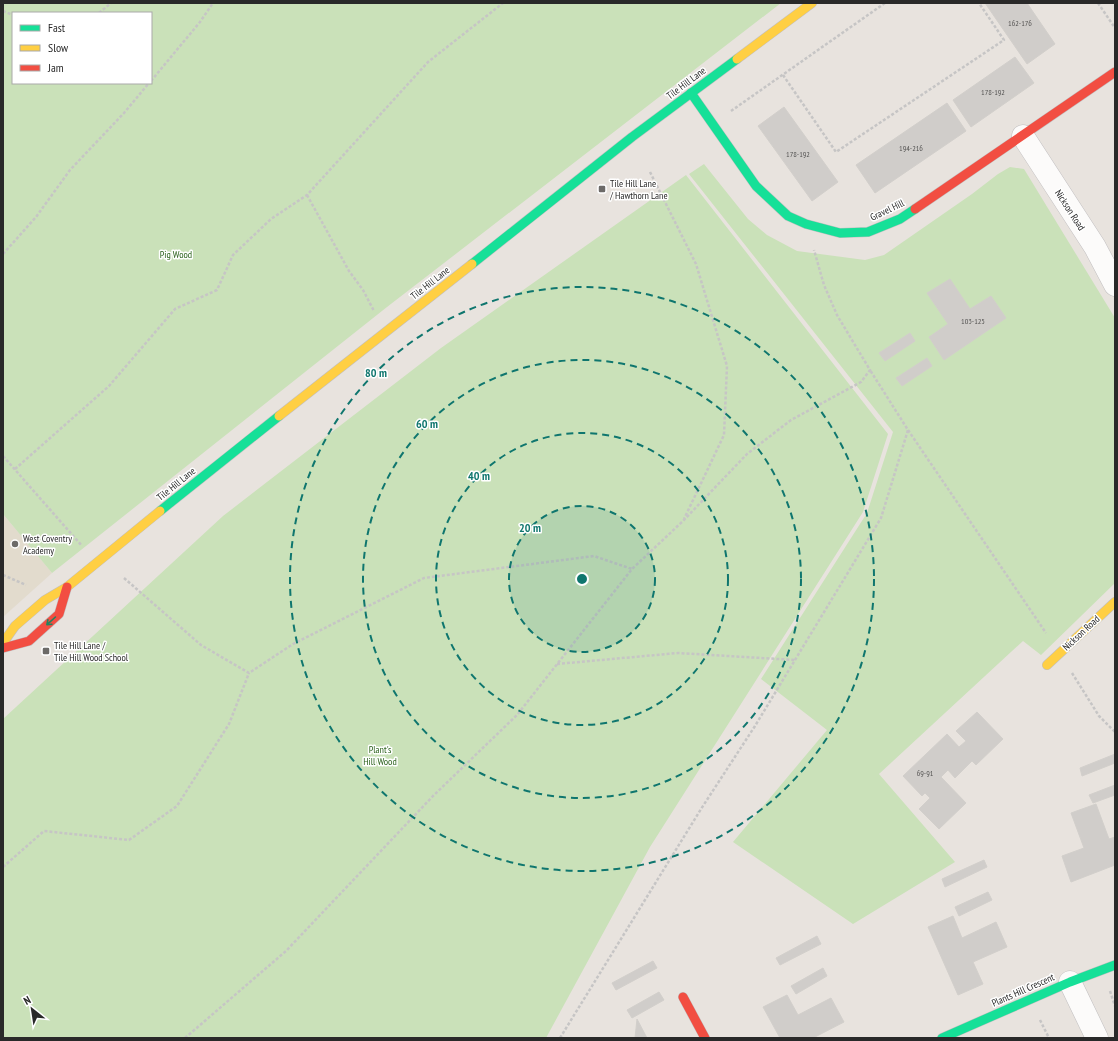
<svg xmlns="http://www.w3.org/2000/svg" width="1118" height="1041" font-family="'PT Sans Narrow',sans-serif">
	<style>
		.education { fill: #e2dbcd }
		.green { fill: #cae1b9; fill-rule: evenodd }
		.building { fill: #d0cdca; stroke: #d2cfcb }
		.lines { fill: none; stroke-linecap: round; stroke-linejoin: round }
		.street-casing { stroke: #c1bfc0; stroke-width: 23 }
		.fast-casing { stroke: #c1bfc0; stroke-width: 10 }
		.slow-casing { stroke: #c1bfc0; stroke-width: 10 }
		.jam-casing { stroke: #c1bfc0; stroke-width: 10 }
		.path { stroke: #c6c5c5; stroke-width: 2.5; stroke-dasharray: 3 2; stroke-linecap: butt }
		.street { stroke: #fcfbfa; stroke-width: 22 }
		.fast { stroke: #16e098; stroke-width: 9 }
		.slow { stroke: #ffcf43; stroke-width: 9 }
		.jam { stroke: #f24e42; stroke-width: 9 }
		.oneway { stroke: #208460 }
		.ring { fill: none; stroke: #0f766e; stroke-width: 2; stroke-dasharray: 7 5 }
		.poi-dot { fill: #6c6a68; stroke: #fff; stroke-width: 1.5 }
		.labels { text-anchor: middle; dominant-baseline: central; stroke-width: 3; stroke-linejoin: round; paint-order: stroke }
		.number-label { font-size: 8px; fill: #545352 }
		.street-label { font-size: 10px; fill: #292929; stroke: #fff }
		.poi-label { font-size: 10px; fill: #292929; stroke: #fff; text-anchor: start }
		.park-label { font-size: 10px; fill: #2c621d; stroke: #fff }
		.centre { fill: #0f766e; stroke: #fff; stroke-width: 2 }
		.ring-label { font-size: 12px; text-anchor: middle; font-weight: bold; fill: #0f766e; stroke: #fff; stroke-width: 3; stroke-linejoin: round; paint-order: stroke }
	</style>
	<rect width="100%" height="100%" fill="#e8e3de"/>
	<!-- education -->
	<path class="education" d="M3,514l49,59 -49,44z"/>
	<!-- green -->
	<g class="green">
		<path d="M3,3h778l-394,304 -335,266 -49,-59zM13,13h138v70h-138z"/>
		<path d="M704,164l44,55 19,16 30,16 68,9 19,-5 88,-61 26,-20 12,-7 14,2 91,149v265l-74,72 -18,-14 -144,133 76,88 -102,62 -120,-82 94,-112 -66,-51 106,-166 26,-81 -204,-258z"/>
		<path d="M686,175l202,259 -25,78 -213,335 -104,191h-543v-319l220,-203 218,-168z"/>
	</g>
	<!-- building -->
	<g class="building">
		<path d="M985,3h42l28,41 -28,20z"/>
		<path d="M1015,57l19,26 -63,44 -18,-27z"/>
		<path d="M947,103l19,28 -91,62 -19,-28z"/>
		<path d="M784,107l54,75 -26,19 -54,-75z"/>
		<path d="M950,279l20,30 21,-13 15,22 -62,42 -15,-23 19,-13 -21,-31z"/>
		<path d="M910,333l5,8 -30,20 -6,-8z"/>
		<path d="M927,358l5,8 -30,20 -6,-8z"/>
		<path d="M977,712l26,27 -27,26 -4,-4 -17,17 -7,-8 -7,7 25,26 -27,26 -20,-20 11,-11 -5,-5 -3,3 -19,-20 44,-42 12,13 7,-6 -10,-10z"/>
		<path d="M1115,754v9l-33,13 -2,-8z"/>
		<path d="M1115,785v10l-22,8 -4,-8z"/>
		<path d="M1096,804l13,35 6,-2v28l-44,17 -9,-26 22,-8 -13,-35z"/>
		<path d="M984,860l3,7 -42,20 -3,-8z"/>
		<path d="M988,892l4,8 -33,16 -4,-9z"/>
		<path d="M953,916l9,22 34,-16 11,25 -34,15 10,22 -25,11 -30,-68z"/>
		<path d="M817,936l4,8 -41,21 -4,-7z"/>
		<path d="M653,961l4,7 -41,22 -4,-7z"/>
		<path d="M823,968l4,8 -31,18 -5,-8z"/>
		<path d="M659,992l5,8 -32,18 -5,-8z"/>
		<path d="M787,995l11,20 33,-17 13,24 -31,16h-33l-17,-31z"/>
		<path d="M637,1019l10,19h-12z"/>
	</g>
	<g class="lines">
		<!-- street casing -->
		<g class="street-casing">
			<g id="street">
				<path d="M1023,136l72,111 20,38"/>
				<path d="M1070,982l27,56"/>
			</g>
		</g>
		<!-- fast casing -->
		<g class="fast-casing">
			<g id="fast">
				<path d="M691,93l65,93 32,30 18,8 34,9 28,-1 32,-13 15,-10"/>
				<path d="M472,264l160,-127 105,-78"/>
				<path d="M160,511l119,-95"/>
				<path d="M942,1038l128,-56 45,-17"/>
			</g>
		</g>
		<!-- slow casing -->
		<g class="slow-casing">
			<g id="slow">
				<path d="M737,59l75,-56"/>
				<path d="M279,416l193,-152"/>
				<path d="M3,643l12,-17 30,-26 22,-13 93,-76"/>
				<path d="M1047,665l68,-63"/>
			</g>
		</g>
		<!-- jam casing -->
		<g class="jam-casing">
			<g id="jam">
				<path d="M915,209l200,-137"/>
				<path d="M3,648l26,-7 30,-27 8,-27"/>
				<path d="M683,997l22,41"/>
			</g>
		</g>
		<!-- path -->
		<g class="path">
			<path d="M1098,3l17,25"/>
			<path d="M3,11l10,4"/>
			<path d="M99,13l12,-10"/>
			<path d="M783,75l53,77 168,-112 -25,-37"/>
			<path d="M151,81l49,-59 13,-19"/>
			<path d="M731,111l154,-108"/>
			<path d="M650,172l46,92 31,102 -3,69 -40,84"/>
			<path d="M307,195l42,76 14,19 11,21"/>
			<path d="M3,254l33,-37 34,-47 54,-57 25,-30"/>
			<path d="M908,430l138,203"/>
			<path d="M3,456l79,90"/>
			<path d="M15,469l94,-83 66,-77 42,-19 16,-35 38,-36 36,-24 121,-133 75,-59"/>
			<path d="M3,575l23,10"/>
			<path d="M124,578l77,67 48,28 44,-29 131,-66 170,-22 38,13"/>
			<path d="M557,664l121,-11 117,7"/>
			<path d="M1072,673l27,43 16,16"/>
			<path d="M3,867l41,-36 85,9 48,-34 52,-82 20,-51"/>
			<path d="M1110,991l5,15"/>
			<path d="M1040,1020l9,18"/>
			<path d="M185,1038l101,-87 147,-155 84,-81 115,-146 51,-48 64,-67 44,-34 70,-38 9,-12 -33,-55 -13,-30 -10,-35"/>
			<path d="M560,1038l141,-229 54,-83 126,-208 27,-88 -38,-60"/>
		</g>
		<!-- street -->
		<use href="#street" class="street"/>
		<!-- fast -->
		<use href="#fast" class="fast"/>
		<!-- slow -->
		<use href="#slow" class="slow"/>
		<!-- jam -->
		<use href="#jam" class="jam"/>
	</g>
	<!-- one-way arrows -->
	<defs><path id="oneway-shaft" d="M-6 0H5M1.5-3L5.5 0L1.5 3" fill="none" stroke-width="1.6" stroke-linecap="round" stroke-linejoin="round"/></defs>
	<use class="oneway" href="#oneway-shaft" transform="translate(51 621) rotate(138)"/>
	<!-- distance rings -->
	<circle cx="582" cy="579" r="73" fill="#0f766e" fill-opacity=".12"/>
	<g class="ring">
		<circle cx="582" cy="579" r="73"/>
		<circle cx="582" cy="579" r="146"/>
		<circle cx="582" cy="579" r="219"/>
		<circle cx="582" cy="579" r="292"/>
	</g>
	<!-- markers -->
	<g class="poi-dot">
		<rect x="598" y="185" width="8" height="8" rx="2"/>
		<circle cx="15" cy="544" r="4"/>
		<rect x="42" y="647" width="8" height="8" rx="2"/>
	</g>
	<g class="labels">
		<!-- number labels -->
		<g class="number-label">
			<text x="1020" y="23">162-176</text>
			<text x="993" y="92">178-192</text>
			<text x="911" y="148">194-216</text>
			<text x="798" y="154">178-192</text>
			<text x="973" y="321">103-125</text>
			<text x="925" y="773">69-91</text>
		</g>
		<!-- street labels -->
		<g class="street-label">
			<text transform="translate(686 83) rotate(-37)">Tile Hill Lane</text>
			<text transform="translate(887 210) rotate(-26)">Gravel Hill</text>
			<text transform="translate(1070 210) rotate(57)">Nickson Road</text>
			<text transform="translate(430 283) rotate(-38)">Tile Hill Lane</text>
			<text transform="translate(176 484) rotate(-39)">Tile Hill Lane</text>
			<text transform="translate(1081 633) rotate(-43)">Nickson Road</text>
			<text transform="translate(1023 990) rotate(-24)">Plants Hill Crescent</text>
		</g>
		<!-- poi labels -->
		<g class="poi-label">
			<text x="610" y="183">Tile Hill Lane<tspan x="610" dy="12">/ Hawthorn Lane</tspan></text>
			<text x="23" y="538">West Coventry<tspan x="23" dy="12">Academy</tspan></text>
			<text x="54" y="645">Tile Hill Lane /<tspan x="54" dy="12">Tile Hill Wood School</tspan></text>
		</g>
		<!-- park labels -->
		<g class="park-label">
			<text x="176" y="254">Pig Wood</text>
			<text x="380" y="749">Plant's<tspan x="380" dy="12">Hill Wood</tspan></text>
		</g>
	</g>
	<circle cx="582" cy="579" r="6" class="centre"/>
	<g class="ring-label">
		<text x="376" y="377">80 m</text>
		<text x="427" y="428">60 m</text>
		<text x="479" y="480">40 m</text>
		<text x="530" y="532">20 m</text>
	</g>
	<!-- border -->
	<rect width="1118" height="1041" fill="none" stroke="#292929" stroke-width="8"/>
	<!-- legend -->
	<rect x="12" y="12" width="140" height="72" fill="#ffffff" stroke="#a9a9a9"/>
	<rect x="20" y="25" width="20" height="6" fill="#16e098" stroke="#a9a9a9"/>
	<text x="48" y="32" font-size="12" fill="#292929">Fast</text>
	<rect x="20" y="45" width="20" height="6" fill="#ffcf43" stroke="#a9a9a9"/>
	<text x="48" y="52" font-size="12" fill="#292929">Slow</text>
	<rect x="20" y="65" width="20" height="6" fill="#f24e42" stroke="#a9a9a9"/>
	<text x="48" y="72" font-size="12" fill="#292929">Jam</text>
	<!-- north arrow -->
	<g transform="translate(32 1009) rotate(330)" stroke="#ffffff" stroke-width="3" paint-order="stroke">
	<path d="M0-3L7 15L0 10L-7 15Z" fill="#292929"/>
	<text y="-6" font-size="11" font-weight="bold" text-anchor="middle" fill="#292929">N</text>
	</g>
</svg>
